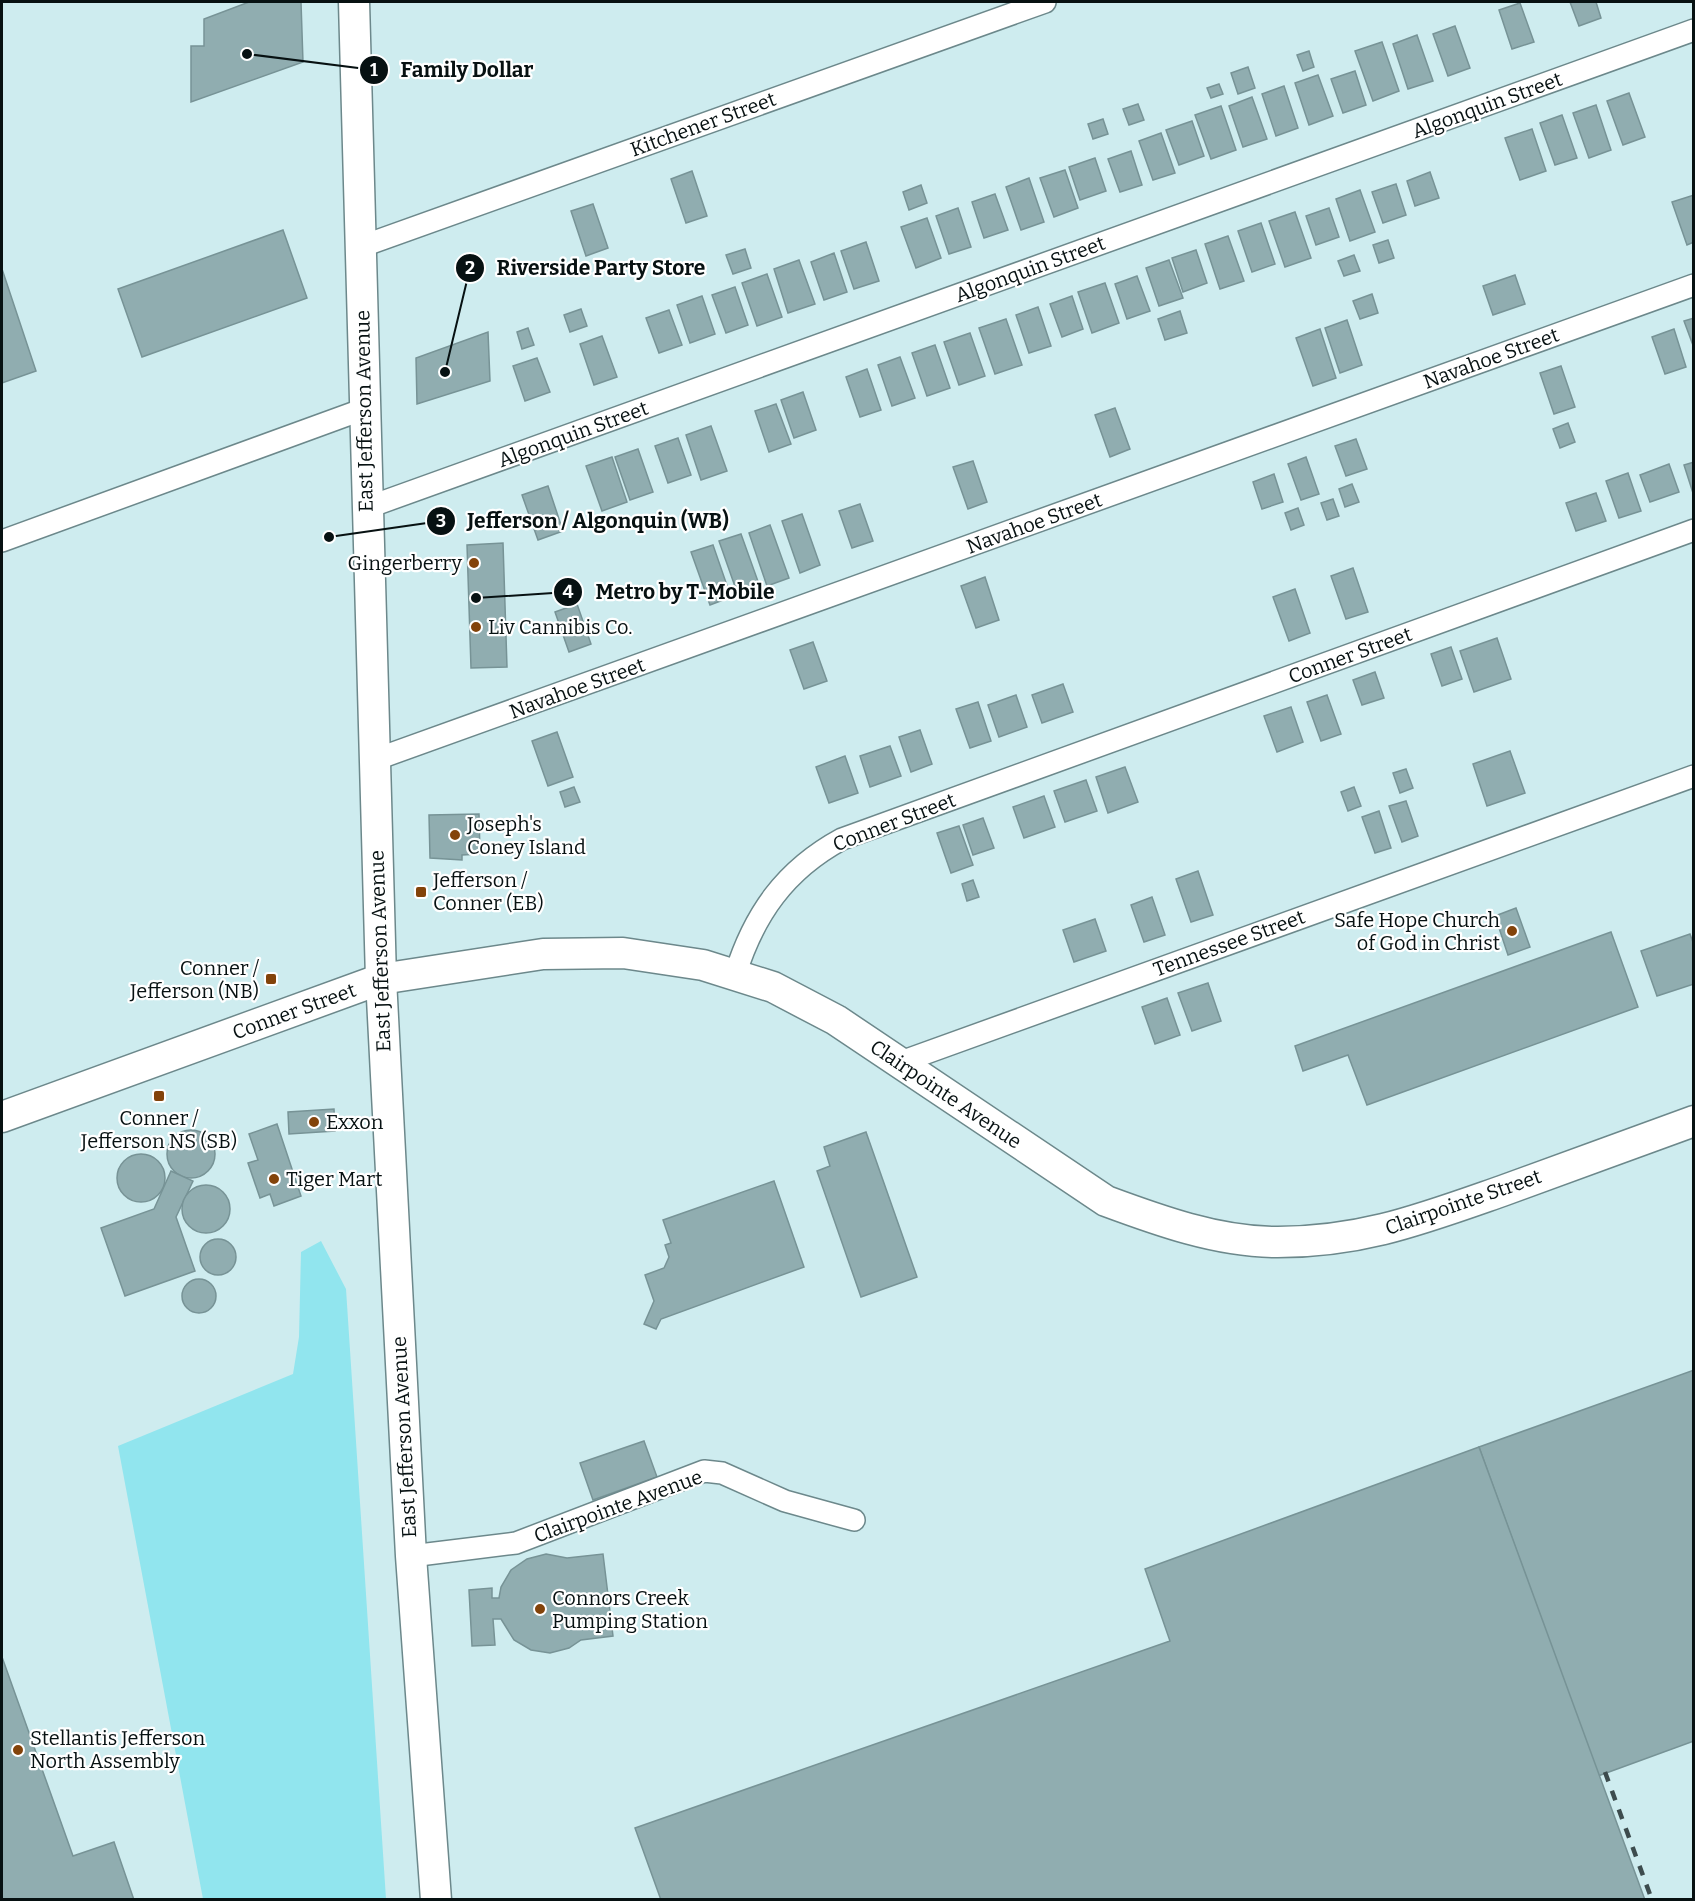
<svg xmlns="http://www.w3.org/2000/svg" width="1695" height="1901" font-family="Bitter,serif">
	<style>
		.green { fill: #91e5ee }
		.building { fill: #90adb0; stroke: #779396; stroke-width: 1.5 }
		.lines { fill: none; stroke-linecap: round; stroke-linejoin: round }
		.street-casing { stroke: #6c888b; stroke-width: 24 }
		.secondary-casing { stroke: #6c888b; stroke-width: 33 }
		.street { stroke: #fff; stroke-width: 21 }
		.secondary { stroke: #fff; stroke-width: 30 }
		.rail { stroke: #3d4c4e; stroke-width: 4.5; stroke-dasharray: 10 10; stroke-linecap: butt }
		.poi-dot { fill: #83430a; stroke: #fff; stroke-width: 2 }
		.labels { text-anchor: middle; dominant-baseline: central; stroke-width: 4.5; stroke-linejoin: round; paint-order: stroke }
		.street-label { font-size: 20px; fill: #071112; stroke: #fff }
		.poi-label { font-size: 20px; fill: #071112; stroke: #fff; text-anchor: start }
		.leader { fill: none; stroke: #071112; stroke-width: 2 }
		.callout-dot { fill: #071112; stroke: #fff; stroke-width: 2 }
		.mark-label { font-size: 18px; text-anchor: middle; font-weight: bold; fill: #fff }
		.callout-label { font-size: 21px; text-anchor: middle; font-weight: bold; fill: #071112; stroke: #fff; stroke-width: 4.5; stroke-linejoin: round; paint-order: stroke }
	</style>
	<rect width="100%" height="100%" fill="#ceecef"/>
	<!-- green -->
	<path class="green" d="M321,1241l25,48 40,610h-183l-85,-453 175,-72 6,-37 2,-85z"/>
	<!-- building -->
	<g class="building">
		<path d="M249,2h52l2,60 -112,40v-56h13v-27z"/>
		<path d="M1570,2h26l5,16 -22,8z"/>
		<path d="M1520,3l14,39 -22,7 -13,-39z"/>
		<path d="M1455,26l15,42 -22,8 -15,-42z"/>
		<path d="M1417,35l16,46 -25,8 -15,-45z"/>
		<path d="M1382,42l17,49 -26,10 -18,-50z"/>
		<path d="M1309,51l5,16 -11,4 -6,-16z"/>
		<path d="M1248,67l7,21 -17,6 -7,-21z"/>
		<path d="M1355,71l11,34 -23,8 -12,-34z"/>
		<path d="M1318,75l15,41 -24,9 -14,-42z"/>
		<path d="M1219,84l4,10 -12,4 -4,-10z"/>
		<path d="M1284,86l14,42 -22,8 -14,-42z"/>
		<path d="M1629,93l16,44 -22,8 -16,-44z"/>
		<path d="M1252,97l15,42 -24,8 -14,-41z"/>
		<path d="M1138,104l6,16 -15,5 -6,-16z"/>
		<path d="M1596,105l15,45 -22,8 -16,-45z"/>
		<path d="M1221,106l15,44 -25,9 -16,-44z"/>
		<path d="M1562,115l15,43 -22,7 -15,-42z"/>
		<path d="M1103,119l5,15 -15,5 -5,-15z"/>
		<path d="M1192,121l12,35 -25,9 -13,-35z"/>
		<path d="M1532,129l14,42 -26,9 -15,-42z"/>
		<path d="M1161,133l14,40 -22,7 -14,-39z"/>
		<path d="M1131,151l11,34 -22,7 -12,-33z"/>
		<path d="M1095,158l11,33 -26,9 -11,-33z"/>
		<path d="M1065,170l13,38 -24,9 -14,-39z"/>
		<path d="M692,171l15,45 -21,7 -15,-44z"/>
		<path d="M1430,172l9,26 -24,8 -8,-25z"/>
		<path d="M1029,178l15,44 -23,8 -15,-43z"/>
		<path d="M1396,184l10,31 -23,8 -11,-31z"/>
		<path d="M921,185l6,18 -18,7 -6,-18z"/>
		<path d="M1360,190l15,42 -25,9 -14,-42z"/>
		<path d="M995,194l13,36 -24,8 -12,-36z"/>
		<path d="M1694,195v47l-7,3 -15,-43z"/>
		<path d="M593,204l15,44 -22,8 -15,-45z"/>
		<path d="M958,208l13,39 -22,7 -13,-38z"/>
		<path d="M1329,208l10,29 -23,8 -10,-29z"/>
		<path d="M1295,212l16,46 -26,9 -16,-46z"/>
		<path d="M927,218l14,40 -25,10 -15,-41z"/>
		<path d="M1261,223l14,41 -23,8 -14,-41z"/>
		<path d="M283,230l24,68 -165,59 -24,-68z"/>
		<path d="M1228,236l16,45 -24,8 -15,-45z"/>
		<path d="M1388,240l6,18 -15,5 -6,-18z"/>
		<path d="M866,242l13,39 -25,8 -13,-38z"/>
		<path d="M745,249l6,19 -18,6 -7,-19z"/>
		<path d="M1196,250l11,33 -24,9 -11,-34z"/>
		<path d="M834,253l13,39 -23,8 -13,-38z"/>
		<path d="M1354,255l6,16 -16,5 -6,-15z"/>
		<path d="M799,260l16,44 -27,9 -14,-44z"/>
		<path d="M1169,260l14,38 -24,8 -13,-38z"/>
		<path d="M2,269l34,102 -34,12z"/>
		<path d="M767,274l15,43 -25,9 -15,-43z"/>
		<path d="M1515,275l10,29 -32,11 -10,-29z"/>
		<path d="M1137,276l13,35 -23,8 -12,-35z"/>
		<path d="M1105,283l14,40 -27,10 -14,-41z"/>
		<path d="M735,287l13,38 -22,8 -14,-38z"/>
		<path d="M1372,294l6,19 -18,6 -7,-18z"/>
		<path d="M702,296l13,38 -25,9 -13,-38z"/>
		<path d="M1072,296l11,33 -21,8 -12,-33z"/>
		<path d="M1038,307l13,39 -22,7 -13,-38z"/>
		<path d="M581,309l6,17 -17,6 -6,-17z"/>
		<path d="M669,310l13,35 -23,8 -13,-35z"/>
		<path d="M1180,311l7,22 -22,7 -7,-21z"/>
		<path d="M1694,318v30l-10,-27z"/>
		<path d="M1006,319l16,46 -27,9 -16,-46z"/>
		<path d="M1347,320l15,45 -22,8 -15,-45z"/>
		<path d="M528,328l6,17 -12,4 -5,-17z"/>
		<path d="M1320,329l16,49 -23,8 -17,-48z"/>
		<path d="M1674,329l12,38 -21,7 -13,-37z"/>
		<path d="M488,332l2,49 -73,23 -1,-46z"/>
		<path d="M970,333l15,43 -26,9 -15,-43z"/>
		<path d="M602,336l15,41 -23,8 -14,-41z"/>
		<path d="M935,345l15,43 -23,8 -15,-43z"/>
		<path d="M900,357l15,41 -23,8 -14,-41z"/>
		<path d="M537,358l13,34 -25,9 -12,-35z"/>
		<path d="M1561,366l14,41 -21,7 -14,-41z"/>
		<path d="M867,369l14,41 -21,7 -14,-40z"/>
		<path d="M803,392l13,38 -22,8 -13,-38z"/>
		<path d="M776,404l15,40 -22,8 -14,-41z"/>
		<path d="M1115,408l15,41 -20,8 -15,-42z"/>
		<path d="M1568,423l7,19 -15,6 -7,-19z"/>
		<path d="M711,426l16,45 -26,9 -15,-45z"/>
		<path d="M678,438l13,37 -23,8 -13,-37z"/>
		<path d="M1356,439l11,30 -21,7 -11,-30z"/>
		<path d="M638,449l15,43 -23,8 -15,-43z"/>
		<path d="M612,457l15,45 -25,9 -16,-45z"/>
		<path d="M1306,457l13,37 -18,6 -13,-36z"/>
		<path d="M973,461l14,41 -19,7 -15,-42z"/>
		<path d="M1694,462v30l-1,1 -9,-28z"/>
		<path d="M1669,464l10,28 -29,10 -10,-27z"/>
		<path d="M1628,473l13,38 -22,7 -13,-37z"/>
		<path d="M1274,474l9,28 -21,7 -9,-27z"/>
		<path d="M1352,484l7,18 -14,5 -6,-18z"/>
		<path d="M548,486l15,45 -25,9 -16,-45z"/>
		<path d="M1596,493l10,28 -30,10 -10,-28z"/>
		<path d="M1333,499l6,17 -12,4 -6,-17z"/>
		<path d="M860,504l13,37 -21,7 -13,-37z"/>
		<path d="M1298,508l6,17 -13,5 -6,-17z"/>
		<path d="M802,514l18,51 -20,8 -18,-52z"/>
		<path d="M770,525l19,53 -22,8 -18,-53z"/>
		<path d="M741,534l19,53 -22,8 -19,-54z"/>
		<path d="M503,543l4,124 -36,1 -4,-123z"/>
		<path d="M713,545l18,52 -21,8 -19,-53z"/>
		<path d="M1353,568l15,44 -22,7 -15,-43z"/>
		<path d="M985,577l14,43 -23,8 -15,-42z"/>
		<path d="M1295,589l15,44 -21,8 -16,-44z"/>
		<path d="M577,604l14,40 -22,8 -14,-40z"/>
		<path d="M1497,638l14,41 -37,13 -14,-41z"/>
		<path d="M813,642l14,39 -23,8 -14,-39z"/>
		<path d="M1451,647l11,32 -20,7 -11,-32z"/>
		<path d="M1375,672l9,26 -22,7 -9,-25z"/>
		<path d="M1063,684l10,28 -31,11 -10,-28z"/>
		<path d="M1016,695l11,32 -28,10 -11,-32z"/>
		<path d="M1327,695l14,39 -20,7 -14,-39z"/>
		<path d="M978,702l13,39 -21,7 -14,-39z"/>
		<path d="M1291,707l12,35 -26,10 -13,-36z"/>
		<path d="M920,730l12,34 -21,8 -12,-35z"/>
		<path d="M557,732l16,45 -25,9 -16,-45z"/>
		<path d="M890,746l11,30 -31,11 -10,-31z"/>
		<path d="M1510,751l15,42 -38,13 -14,-42z"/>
		<path d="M845,756l13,37 -29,10 -13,-36z"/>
		<path d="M1125,767l13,35 -30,11 -12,-36z"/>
		<path d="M1406,769l7,19 -13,5 -7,-20z"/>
		<path d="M1086,780l11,31 -32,11 -11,-31z"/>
		<path d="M574,787l6,15 -15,5 -5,-15z"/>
		<path d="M1354,787l7,19 -13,5 -7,-19z"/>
		<path d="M1044,796l11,31 -31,11 -11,-31z"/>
		<path d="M1406,801l12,35 -16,6 -13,-36z"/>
		<path d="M1379,811l12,37 -16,5 -13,-36z"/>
		<path d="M479,814l1,40 -18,1v5l-32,-2 -1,-43z"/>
		<path d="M983,818l11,30 -21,7 -10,-30z"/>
		<path d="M959,826l14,39 -22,8 -14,-40z"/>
		<path d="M1198,871l15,44 -22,7 -15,-43z"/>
		<path d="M973,880l6,17 -12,4 -5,-17z"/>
		<path d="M1152,897l13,38 -21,7 -13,-37z"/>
		<path d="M1516,908l14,39 -22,8 -13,-39z"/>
		<path d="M1095,919l11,32 -32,11 -11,-32z"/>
		<path d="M1611,932l27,75 -271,98 -19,-50 -45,16 -8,-25z"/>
		<path d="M1690,934l4,11v39l-37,12 -16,-45z"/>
		<path d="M1208,983l13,38 -29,10 -14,-38z"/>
		<path d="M1167,998l13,37 -25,9 -13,-37z"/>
		<path d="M334,1109l1,22 -46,3 -1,-22z"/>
		<path d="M277,1124l24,72 -27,10 -4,-12 -10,4 -12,-35 10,-3 -9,-26z"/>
		<circle cx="191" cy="1154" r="24"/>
		<path d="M866,1132l51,145 -56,20 -44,-126 13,-5 -6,-19z"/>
		<circle cx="141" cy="1178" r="24"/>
		<path d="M171,1171l22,10 -17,36 19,54 -70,25 -24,-68 53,-19z"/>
		<path d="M774,1181l30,86 -143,52 -5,10 -12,-5 10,-23 -9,-26 19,-7 5,-11 -4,-12 6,-2 -8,-23z"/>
		<circle cx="206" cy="1209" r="24"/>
		<circle cx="218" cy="1257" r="18"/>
		<circle cx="199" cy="1296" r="17"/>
		<path d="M1694,1370v371l-96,35 -119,-329z"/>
		<path d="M644,1441l13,36 -64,23 -13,-37z"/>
		<path d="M1479,1447l166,453h-984l-26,-72 535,-187 -25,-72z"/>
		<path d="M546,1554l21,4 36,-4 10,82 -32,4 -12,8 -19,5 -19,-3 -17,-10 -13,-21h-8l2,26 -23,1 -3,-56 23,-2v10h7l2,-11 10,-17 16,-11z"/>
		<path d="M2,1657l71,199 41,-14 20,58h-132z"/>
	</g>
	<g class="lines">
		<!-- street casing -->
		<g class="street-casing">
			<g id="street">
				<path d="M360,247l685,-245"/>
				<path d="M366,508l1328,-478"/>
				<path d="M2,541l362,-132"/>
				<path d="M374,760l1320,-475"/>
				<path d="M735,975c19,-61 50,-105 107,-136l852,-309"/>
				<path d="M901,1062l793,-286"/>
				<path d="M411,1556l105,-13 188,-72 18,2 63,28 69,19"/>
			</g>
		</g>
		<!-- secondary casing -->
		<g class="secondary-casing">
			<g id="secondary">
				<path d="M354,2l27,977 30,577 25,344"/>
				<path d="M2,1117l379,-138 162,-25 80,-1 80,12 70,22 63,33 270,181c54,20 110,40 167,41 87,1 149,-23 229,-51 64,-23 128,-47 192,-70"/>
			</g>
		</g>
		<!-- street -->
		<use href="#street" class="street"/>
		<!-- secondary -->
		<use href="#secondary" class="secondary"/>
		<!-- rail -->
		<path class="rail" d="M1605,1772l47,128"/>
	</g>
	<!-- markers -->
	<g class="poi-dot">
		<circle cx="474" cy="563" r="6"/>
		<circle cx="476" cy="627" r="6"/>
		<circle cx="455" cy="835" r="6"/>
		<rect x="415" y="886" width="12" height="12" rx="3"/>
		<circle cx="1512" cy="931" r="6"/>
		<rect x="265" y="973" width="12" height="12" rx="3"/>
		<rect x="153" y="1090" width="12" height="12" rx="3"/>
		<circle cx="314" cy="1122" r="6"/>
		<circle cx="274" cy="1179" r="6"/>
		<circle cx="540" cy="1609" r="6"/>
		<circle cx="18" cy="1750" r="6"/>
	</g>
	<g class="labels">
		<!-- street labels -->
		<g class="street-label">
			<text transform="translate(1487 105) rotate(-20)">Algonquin Street</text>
			<text transform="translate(703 124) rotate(-20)">Kitchener Street</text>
			<text transform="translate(1030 269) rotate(-20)">Algonquin Street</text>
			<text transform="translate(1491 358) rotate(-20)">Navahoe Street</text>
			<text transform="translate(364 411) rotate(-91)">East Jefferson Avenue</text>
			<text transform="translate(573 434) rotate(-20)">Algonquin Street</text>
			<text transform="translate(1034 523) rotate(-20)">Navahoe Street</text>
			<text transform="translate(1350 655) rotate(-20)">Conner Street</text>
			<text transform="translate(577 688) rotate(-20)">Navahoe Street</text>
			<text transform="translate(894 822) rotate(-21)">Conner Street</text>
			<text transform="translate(1229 943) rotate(-20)">Tennessee Street</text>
			<text transform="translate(380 951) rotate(-92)">East Jefferson Avenue</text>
			<text transform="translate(294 1011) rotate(-20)">Conner Street</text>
			<text transform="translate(946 1094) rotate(34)">Clairpointe Avenue</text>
			<text transform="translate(1463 1202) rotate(-19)">Clairpointe Street</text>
			<text transform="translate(404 1437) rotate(-93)">East Jefferson Avenue</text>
			<text transform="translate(618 1506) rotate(-20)">Clairpointe Avenue</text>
		</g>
		<!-- poi labels -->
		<g class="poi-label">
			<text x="462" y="563" text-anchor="end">Gingerberry</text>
			<text x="488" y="627">Liv Cannibis Co.</text>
			<text x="467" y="824">Joseph's<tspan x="467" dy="23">Coney Island</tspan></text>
			<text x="433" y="880">Jefferson /<tspan x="433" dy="23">Conner (EB)</tspan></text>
			<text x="1500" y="920" text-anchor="end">Safe Hope Church<tspan x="1500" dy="23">of God in Christ</tspan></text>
			<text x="259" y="968" text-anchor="end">Conner /<tspan x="259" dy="23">Jefferson (NB)</tspan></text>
			<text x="159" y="1118" text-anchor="middle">Conner /<tspan x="159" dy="23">Jefferson NS (SB)</tspan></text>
			<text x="326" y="1122">Exxon</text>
			<text x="286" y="1179">Tiger Mart</text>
			<text x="552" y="1598">Connors Creek<tspan x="552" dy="23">Pumping Station</tspan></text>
			<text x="30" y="1738">Stellantis Jefferson<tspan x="30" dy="23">North Assembly</tspan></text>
		</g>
	</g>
	<!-- callouts -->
	<path class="leader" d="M247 54L374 70M445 372L470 268M329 537L441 521M476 598L568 592"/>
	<g class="callout-dot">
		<circle cx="247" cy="54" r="6"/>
		<circle cx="445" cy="372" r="6"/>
		<circle cx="329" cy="537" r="6"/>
		<circle cx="476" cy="598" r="6"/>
		<circle cx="374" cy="70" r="15"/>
		<circle cx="470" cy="268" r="15"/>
		<circle cx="441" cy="521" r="15"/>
		<circle cx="568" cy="592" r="15"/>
	</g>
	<g class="mark-label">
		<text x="374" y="76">1</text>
		<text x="470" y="274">2</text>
		<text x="441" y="527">3</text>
		<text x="568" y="598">4</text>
	</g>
	<g class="callout-label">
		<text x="467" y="77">Family Dollar</text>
		<text x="601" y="275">Riverside Party Store</text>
		<text x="598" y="528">Jefferson / Algonquin (WB)</text>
		<text x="685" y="599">Metro by T-Mobile</text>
	</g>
	<!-- border -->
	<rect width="1695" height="1901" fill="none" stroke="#071112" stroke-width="6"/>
</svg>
